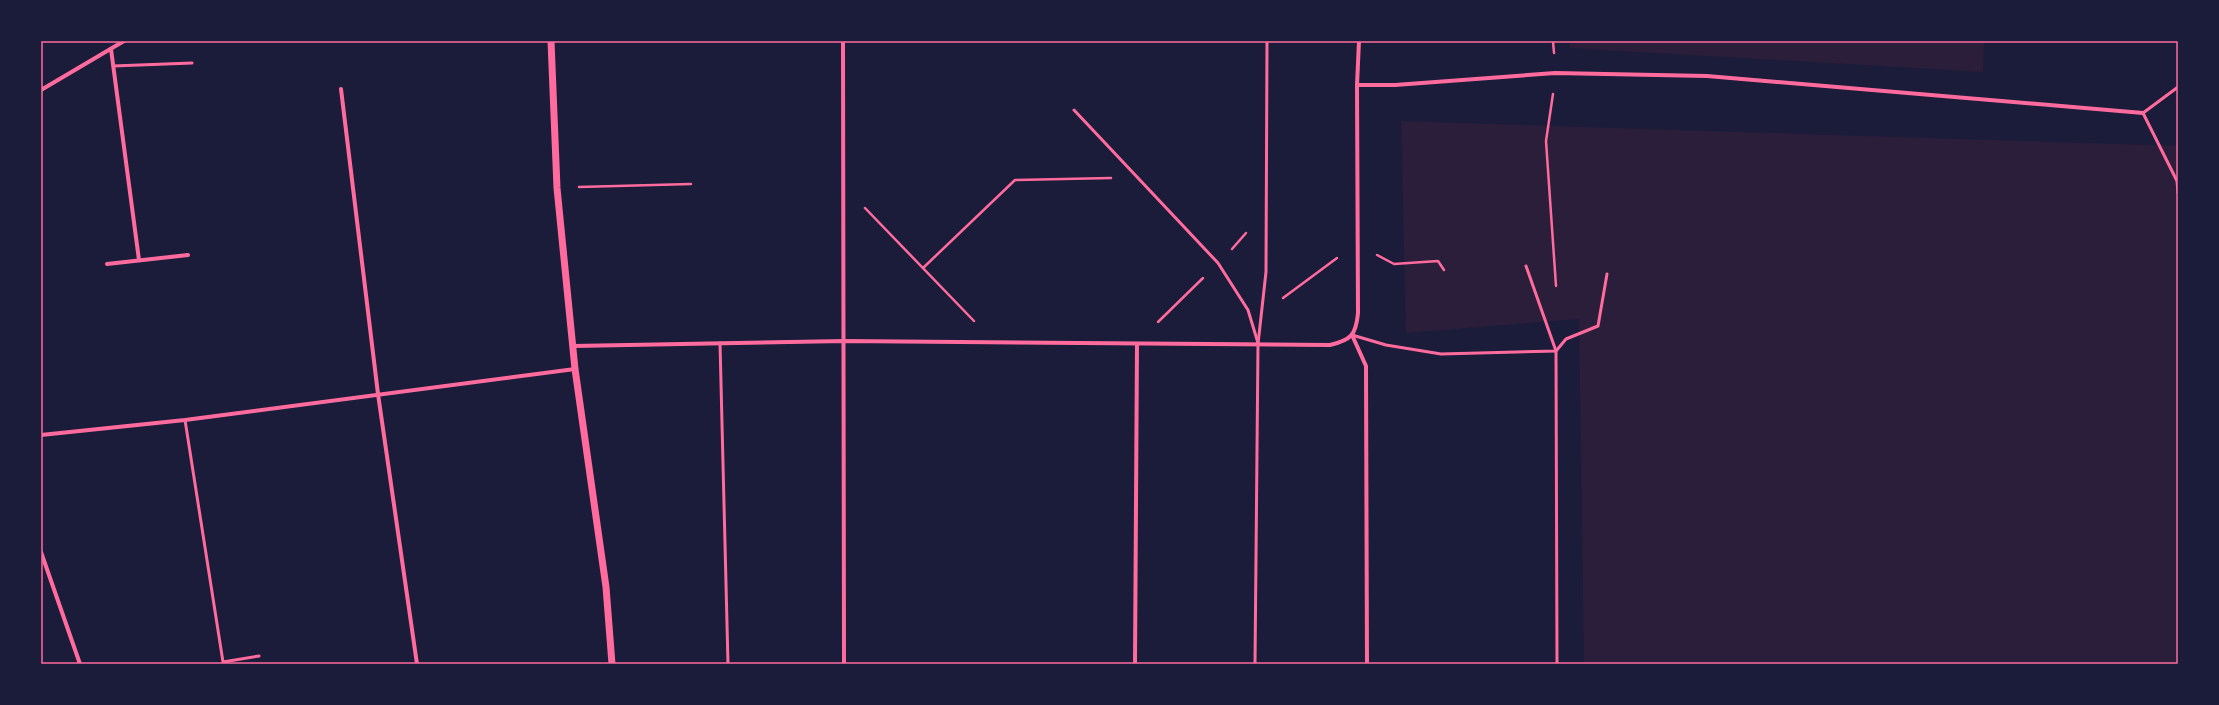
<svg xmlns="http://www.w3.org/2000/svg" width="2219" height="705" font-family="'Varela Round',sans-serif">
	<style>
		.green { fill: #2a1e3b }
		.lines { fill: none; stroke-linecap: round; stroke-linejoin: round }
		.path { stroke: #ff6b9d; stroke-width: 2.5 }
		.service { stroke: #ff6b9d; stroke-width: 3 }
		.minor { stroke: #ff6b9d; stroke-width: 4 }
		.tertiary { stroke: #ff6b9d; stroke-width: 7 }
		.neatline { fill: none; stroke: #ff6b9d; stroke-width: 1.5 }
	</style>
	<rect width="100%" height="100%" fill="#1b1b3a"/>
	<!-- green -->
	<g class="green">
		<path d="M1570,41h414l-1,31 -414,-24z"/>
		<path d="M1401,121l777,25v518h-594l-5,-345 -173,14z"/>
	</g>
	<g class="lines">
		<!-- path -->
		<g class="path">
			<path d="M1553,41l1,12"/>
			<path d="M1553,94l-7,47 10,145"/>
			<path d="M579,187l112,-3"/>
			<path d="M865,208l109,113"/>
			<path d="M1232,249l14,-16"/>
			<path d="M1377,255l17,9 44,-3 6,9"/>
			<path d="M923,268l92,-88 96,-2"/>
			<path d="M1283,298l54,-40"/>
			<path d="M1158,322l45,-44"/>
		</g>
		<!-- service -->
		<g class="service">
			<path d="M113,66l79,-3"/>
			<path d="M2178,87l-35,26 34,68 1,12"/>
			<path d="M1074,110l144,153 30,47 10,33"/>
			<path d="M1526,266l30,85 1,313"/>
			<path d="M1352,335l34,10 55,9 115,-3 10,-12 32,-13 9,-52"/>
			<path d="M720,343l8,321"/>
			<path d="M185,420l38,242 36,-6"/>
			<path d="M1255,664l3,-320 8,-72 1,-231"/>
		</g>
		<!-- minor -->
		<g class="minor">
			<path d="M843,41l1,623"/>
			<path d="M111,49l28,211"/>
			<path d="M1357,85h38l160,-12 152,3 436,37"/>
			<path d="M341,89l37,305 39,270"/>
			<path d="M41,90l83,-49"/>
			<path d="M107,264l81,-9"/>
			<path d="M1352,335l14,31 1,298"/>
			<path d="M573,346l271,-5 486,4c21,-5 26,-10 28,-32l-1,-228 2,-44"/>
			<path d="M41,435l144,-15 390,-51"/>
			<path d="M41,552l39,112"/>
			<path d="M1135,664l2,-320"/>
		</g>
		<!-- tertiary -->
		<path class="tertiary" d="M551,41l6,147 18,181 31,218 6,77"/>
	</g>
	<!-- border -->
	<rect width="2219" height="705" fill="none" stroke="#1b1b3a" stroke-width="84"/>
	<rect x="42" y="42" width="2135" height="621" class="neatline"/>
</svg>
